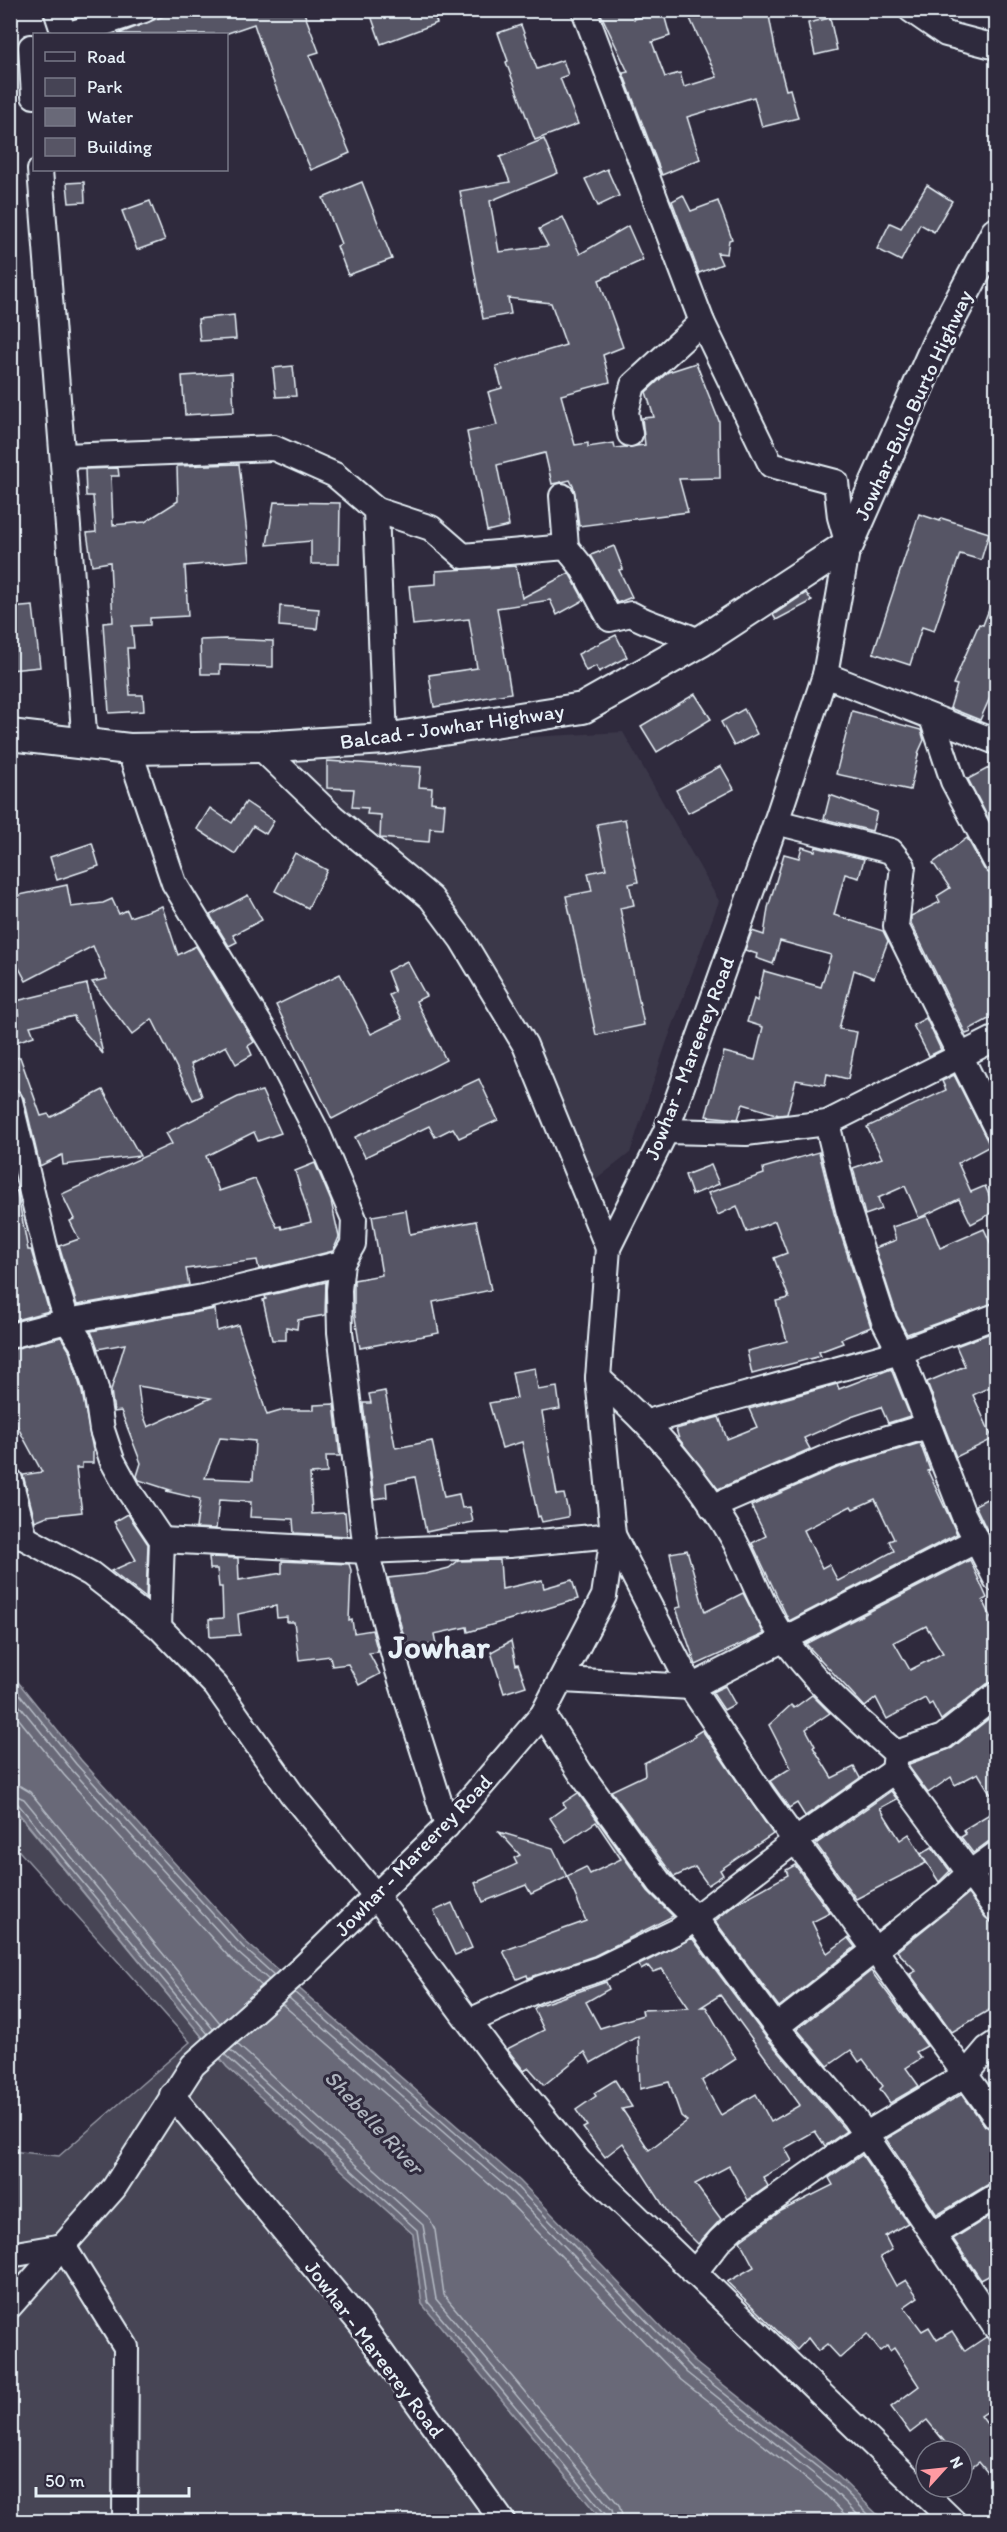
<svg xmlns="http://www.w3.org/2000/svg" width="1007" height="2532" font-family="Itim,sans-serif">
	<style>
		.built { fill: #3b3749 }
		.green { fill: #464455; stroke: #979aa6; stroke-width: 1.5 }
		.water { fill: #696978; stroke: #9c9fab; stroke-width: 1.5 }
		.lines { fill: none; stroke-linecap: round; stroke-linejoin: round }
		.shore { stroke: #b5bbc5; stroke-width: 1.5 }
		.building { fill: #575565; stroke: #e8f1f8; stroke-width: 1.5; fill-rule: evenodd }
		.minor-casing { stroke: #e8f1f8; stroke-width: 28 }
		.major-casing { stroke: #e8f1f8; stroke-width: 34 }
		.minor { stroke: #2f2a3d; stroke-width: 24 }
		.major { stroke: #2f2a3d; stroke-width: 30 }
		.labels { text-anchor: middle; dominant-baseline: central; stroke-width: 6; stroke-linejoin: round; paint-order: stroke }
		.street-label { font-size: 21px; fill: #e8f1f8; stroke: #2f2a3d }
		.water-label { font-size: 22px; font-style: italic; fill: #afb4be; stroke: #2f2a3d }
		.town-label { font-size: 33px; font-weight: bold; fill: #e8f1f8; stroke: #2f2a3d }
	</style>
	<rect width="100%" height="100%" fill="#2f2a3d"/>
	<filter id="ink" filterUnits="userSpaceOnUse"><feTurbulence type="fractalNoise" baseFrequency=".0167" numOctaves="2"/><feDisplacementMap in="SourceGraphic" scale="12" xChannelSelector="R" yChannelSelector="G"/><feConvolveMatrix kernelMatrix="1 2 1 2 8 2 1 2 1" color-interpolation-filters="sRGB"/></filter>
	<g filter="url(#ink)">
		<!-- built -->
		<path class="built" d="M623,732l96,169 -53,143 -36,109 -37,29 -55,-140 -89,-141 -140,-117 -14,-26 156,-17z"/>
		<!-- green -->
		<path class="green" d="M10,1804l217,263 186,167 9,70 181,217h-592v-370l48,5 131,-114 -179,-200z"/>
		<!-- water -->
		<path class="water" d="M10,1672l71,88 166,183 273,238 176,182 143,114 45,44h-281l-181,-217 -9,-70 -186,-167 -216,-263z"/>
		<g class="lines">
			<!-- shore -->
			<g class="shore">
				<path d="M10,1682l66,82 167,183 31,28"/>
				<path d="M10,1694l61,75 166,183 32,28"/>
				<path d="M10,1708l54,67 166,183 32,28"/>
				<path d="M10,1784l10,2 10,6 190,231"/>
				<path d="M10,1793l14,6 189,230"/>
				<path d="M10,1801l8,3 190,230"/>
				<path d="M295,1993l221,193 176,182 143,113 41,41"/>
				<path d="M289,1998l222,193 176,182 143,114 35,35"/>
				<path d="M282,2004l223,194 176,182 143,113 28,29"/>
				<path d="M237,2044l193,175 5,11 9,65 175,210 5,17"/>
				<path d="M230,2050l193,175 13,74 176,211 3,12"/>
				<path d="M225,2055l192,175 11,72 178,213 2,7"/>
			</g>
		</g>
		<!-- building -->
		<g class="building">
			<path d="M179,10h124l16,42 -10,3 41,98 -39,17 -39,-92 -18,-54 -29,10h-107z"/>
			<path d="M369,10h63l5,13 -56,21z"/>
			<path d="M599,10h33l2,9 29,-8 7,25 -18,6 13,35 15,-4 4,14 33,-10 -31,-67h82l7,38 11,42 4,-1 8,29 -36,9 -8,-30 -67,20 13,42 -38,16 -39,-102 5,-1z"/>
			<path d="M830,18l7,32 -22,5 -7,-32z"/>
			<path d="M521,25l16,44 26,-9 5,15 -8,3 18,46 -43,16 -29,-78 2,-1 -10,-28z"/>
			<path d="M544,139l14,34 -68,28 9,51 49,-6 -9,-17 24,-12 17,37 48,-28 15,34 -44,20 24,67 -20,8 7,27 -49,13 14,50 13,-2v4l26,-4 1,5 30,-3 -3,-27 12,-1 -8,-25 22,-20 28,-9 23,58 1,57 -41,1 9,33 -109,14 -5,-38 -4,-8 -18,4 -7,-31 -48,12 12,61 -22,5 -20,-99 30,-7 -9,-33 14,-4 -6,-22 70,-21 -15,-42 -43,-5 3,16 -28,5 -23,-128 50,-9 -10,-25z"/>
			<path d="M607,169l12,27 -21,10 -13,-27z"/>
			<path d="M84,182l1,20 -16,1 -2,-20z"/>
			<path d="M362,182l30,77 -44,16 -11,-29 4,-2 -18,-46z"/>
			<path d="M927,185l25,16 -18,31 -14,-8 -19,37 -24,-12 13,-26 11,5z"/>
			<path d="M683,195l8,16 27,-10 14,38 -3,1 -2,14 -10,-1 5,11 -23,9 -27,-72z"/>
			<path d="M150,201l15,39 -28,10 -15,-39z"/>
			<path d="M234,315l2,24 -36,2 -2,-22z"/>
			<path d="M293,366l3,30 -20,1 -3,-29z"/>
			<path d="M232,373l2,39 -49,3 -3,-39z"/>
			<path d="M239,464l11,96 -65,6 3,50 -38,2v7l-18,1 2,22h-7l3,47h13l1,16 -35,2 -6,-90 10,-1 -3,-60 -18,3 -5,-32 9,-1 -3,-36h-7l-1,-27 33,-1 1,8h-8l2,49 32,-3 33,-21 -1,-35z"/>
			<path d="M274,502l66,1 -1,61h-28v-23l-44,4z"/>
			<path d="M919,514l21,7 1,-3 48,15 -8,27 -21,-6 -26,77 -12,-4 -12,38 -37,-12z"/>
			<path d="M614,546l9,23 -4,1 13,27 -15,6 -26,-48z"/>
			<path d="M516,566l6,32 47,-25 15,27 -27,15 -7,-15 -53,8 14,85 -77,14 -5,-32 48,-7 -8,-49 -56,6 -4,-39 27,-2v-13z"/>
			<path d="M806,593l6,8 -36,19 -3,-5z"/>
			<path d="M995,594l1,90 -16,36 -30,-12 7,-23 -4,-1 26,-60 4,1z"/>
			<path d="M33,606l7,61 -30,3v-62z"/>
			<path d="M280,606l39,3 -2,20 -38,-3z"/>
			<path d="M616,635l11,22 -28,15 -3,-6 -10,5 -8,-17z"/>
			<path d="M225,639l48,2v26l-53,-2v9h-19l-1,-34z"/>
			<path d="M695,694l16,25 -54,33 -16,-26z"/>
			<path d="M744,709l13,25 -23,12 -13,-24z"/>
			<path d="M852,711l69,19 3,10 -5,11 -9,39 -74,-16z"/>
			<path d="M327,761l94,6 -2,20 13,1 -1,14 14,2 -2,25 -13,-1 -1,14 -49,-4 1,-23 -14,-1 1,-6 -16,-1 2,-18 -27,-1z"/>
			<path d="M996,764v69l-28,-54z"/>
			<path d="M721,766l13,23 -46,24 -12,-23z"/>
			<path d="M830,795l47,17 -5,19 -48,-12z"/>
			<path d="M246,802l28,19 -8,13 -13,-8 -18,28 -38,-25 13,-21 22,15z"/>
			<path d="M625,819l13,63 -9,2 5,21 -14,3 24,117 -48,10 -30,-139 26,-5 -4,-18 18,-4 -9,-45z"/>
			<path d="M967,838l17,31 12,7v139l-26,14 1,3 -5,2 -55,-111v-7l29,-14 -3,-6 13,-8 -17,-25z"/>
			<path d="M92,843l7,23 -42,14 -7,-23z"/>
			<path d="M802,847l13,4 1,-4 48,12 -5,19 -14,-4 -11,41 49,16 5,10 -14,37 -20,-8 -15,59 18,3 -9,47 -21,-5 -2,11 -29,-5 -9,34 -8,1 -36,-11 -5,15 -32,-3 18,-64 31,8 8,-33 -16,-5 7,-23 3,2 7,-30 57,16 10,-32 -51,-14 -7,23 -17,-6 1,-4 -12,-4 7,-19 12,4 4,-27 16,-54 15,4z"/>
			<path d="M295,853l32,17 -19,38 -33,-17z"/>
			<path d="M67,885l4,22 32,-4 9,-4 7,15 8,-4 3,7 32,-11 16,49 18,-9 58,96 -6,4 4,9 -16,9 -10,-18 -35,18 11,32 -9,4 -41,-81 -20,16 -40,-53 15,-3 -14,-33 -67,35 -16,-30v-54z"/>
			<path d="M248,895l14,25 -29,15 4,7 -8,4 -19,-31z"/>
			<path d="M407,961l19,35 -10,5 30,59 -114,59 -56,-114 64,-31 31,60 31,-15 -13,-24 6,-3 -8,-21z"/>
			<path d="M87,984l16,70 -28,-33 -1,-5 -44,10 4,10 -24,8v-26l9,-3 -7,-13z"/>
			<path d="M926,1018l15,32 -12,6 -16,-31z"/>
			<path d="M20,1057l21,59 7,-2 3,3 52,-27 37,66 -77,9 -1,-10 -22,11 -16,-68 -8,-9 -6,-25v-4z"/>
			<path d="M954,1075l36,71 -32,17 13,29 14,-6 11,25 -25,13 -12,-25 -40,19 -14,-32 -27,12 4,11 -17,6 -12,-47 29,-10 -15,-31 79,-37 -4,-9z"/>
			<path d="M479,1079l19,41 -39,18 -6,-10 -18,9 -6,-11 -64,31 -10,-20z"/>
			<path d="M262,1091l19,42 -23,8 -4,-9 -48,24 13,35 36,-12 22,48 4,-1 1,3 29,-7 -16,-51 20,-8 16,38 8,36 -6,14 -74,18 -2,-9 -71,9 3,16 -112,20 -18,-59 20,-7 -9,-18 4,-2 -12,-25 110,-50 -6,-11 72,-36z"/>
			<path d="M819,1152l15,61 37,114 -30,12 2,4 -24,9 2,4 -69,18 -5,-23 40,-10 -11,-40 13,-3 -15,-40 13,-5 -12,-32 -28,11 -10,-26 -19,9 -10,-22 56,-19 -1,-6z"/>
			<path d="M711,1165l8,19 -27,11 -7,-20z"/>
			<path d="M10,1191h7l11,59h3l18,61 -37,10z"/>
			<path d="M406,1210l4,24 66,-13 15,69 -58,12 6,31 -79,15 -6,-37v-31l28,-5 -10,-59z"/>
			<path d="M927,1216l13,32 44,-19 12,26v47l-89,32 -10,-18 -22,-68 21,-8 -4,-13z"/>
			<path d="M326,1282l-1,33 -27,5 -1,9 -11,-2v13h-14l-9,-40 3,-1 -1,-3z"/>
			<path d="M215,1309l2,22 21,-6 29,90 17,-5h30v-5l20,-1 6,52h-14l1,17 -17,1 2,40 33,-2 2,24 -53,-3 -1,-14 -43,-2 1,-15 -32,-2 -3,29 -20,-1 4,-29 -34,-8 4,-1 -31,-10 -2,-4 4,-13 -20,-52 -7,1 -3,-22 14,-46 -27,5 -7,-18zM138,1386l73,12 -63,29 -7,-18zM220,1438l35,3 -2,39 -48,-2z"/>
			<path d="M996,1331v53l-23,11 20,44 -37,18 -29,-75 38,-16 -9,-20z"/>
			<path d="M61,1337l8,13 13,42 11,58v13h-11v5h-6l6,44 -35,4 -12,5 -12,-46 19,-3 -32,-59v-63z"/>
			<path d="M535,1368l3,22 19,-3 3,22 -18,3 15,83 7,-1 4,17v6l-26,5 -2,-6 -2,1 -16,-75 -20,6 -13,-45 28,-5 -5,-26z"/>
			<path d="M891,1369l19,47 -22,7 -7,-16 -30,10 -47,21 6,11 -92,40 -39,-50 -3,-10 43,-12 8,22 30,-12 -8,-18 88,-25 2,5z"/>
			<path d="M385,1391l10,55 1,2 36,-7 12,56 15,-3 3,14 8,-1 3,15 -47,10 -11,-55 -29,6 1,14 -13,2 -11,-96h8l-2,-9z"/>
			<path d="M920,1443l10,27 -2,1 29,63 -168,87 -37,-78 14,-7 -15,-30 86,-38zM875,1499l19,40 -5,2 5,10 -56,30 -9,-17 -7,4 -18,-38 47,-24 2,3z"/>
			<path d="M996,1494v55l-21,-44z"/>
			<path d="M128,1514l20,30 -2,54 -35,-27 25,-11 -22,-38z"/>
			<path d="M687,1550l18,62 38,-19 21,41 -68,31 -20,-57 5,-1 -11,-54z"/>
			<path d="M209,1557l29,1 1,22 43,-7v-12l67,3 2,6 -2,51 3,-1 2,13 18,-3 6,22 -9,1 11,21 -21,11 -11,-21 -16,2 -2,-10 -31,4 -5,-38h-7v-5l-10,1 -1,-12 -38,8 2,21 -30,2 -1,-18 14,-1 -1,-31h-3l-2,-18h-7z"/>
			<path d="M500,1560l2,29 40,-9 2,8 28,-8 6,19 -110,33 -1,-5 -33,7 2,10 -29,4 -19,-70 37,-4 24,-6 9,-7z"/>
			<path d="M970,1560l17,38 -4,2 13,27v54l-9,3 -46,36 -9,-17 -3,2 -4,-7 -38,21 -11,-21 -11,9 -59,-63zM926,1626l17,27 -33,17 -16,-28z"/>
			<path d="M511,1641l5,24 2,-1 8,22 -22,7 -13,-41z"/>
			<path d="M725,1686l10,18 -11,6 -12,-18z"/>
			<path d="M812,1695l18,18 -24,16 9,17 -2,1 19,31 22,-11 6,11 -55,38 -8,-13 -8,5 -19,-27 21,-13 -22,-43 22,-20 3,3z"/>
			<path d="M996,1713v90l-18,-30 -23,12 -4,-8 -23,16 -19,-26v-3l43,-16z"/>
			<path d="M702,1730l71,104 -53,36 3,5 -15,10 -13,-18 -21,10 -63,-86 34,-16 -1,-12 51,-26 -1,-2z"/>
			<path d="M891,1791l6,8 -17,9 20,32 9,-6 17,29 -70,36 -40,-55z"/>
			<path d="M578,1793l70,98 25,25 -79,40 -66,22 -1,-3 -10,4 -14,-28 83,-30 -19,-45 19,-9 4,7 31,-15 -25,-37 -30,20 -16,-24 15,-11 -2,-4z"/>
			<path d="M996,1810v30l-8,2 -15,11 -12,-16 5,-3 -3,-4z"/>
			<path d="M499,1832l54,16 14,29 -36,17 -5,-9 -43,17 -8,-19 42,-19 -3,-6 6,-3z"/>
			<path d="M932,1847l18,24 -11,11 -18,-28z"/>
			<path d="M795,1865l35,48 -18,9 15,31 21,-15 7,9 -76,60 -64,-86 22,-18 51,-28 -2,-5z"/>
			<path d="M968,1894l17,23 11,9v80l-44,26 -42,-58 6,-3 -19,-20z"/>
			<path d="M452,1903l20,45 -17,7 -21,-44z"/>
			<path d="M692,1938l73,98 81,95 -21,15 -10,-15 -30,17 7,13 -29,16 5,9 -20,14 -19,-34 -34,18 26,35 -23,25 -28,-28 -47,-73 -18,14 -22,-29 4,-2 -11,-16 20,-14 -2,-3 21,-13 17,27 -10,2 27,41 38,-29 -6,-5 -12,-34 -29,7 -2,-53 -47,27 -6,-11 -41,33 -15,-17 -5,3 -17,-22 37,-19 -10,-21 3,-3 69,-24 3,7 -23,13 14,26 43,-13 -1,-5 47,-2 -27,-39 -9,3 -5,-6 -7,4 -2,-5zM720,1995l80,110 -29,17 -15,-28 -35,21 -19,-34 34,-22 -30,-52h-5z"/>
			<path d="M871,1971l56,75 -11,6 5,6 -15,10 13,18 -29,17 -10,-14 3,-3 -20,-27 -4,3 -8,-12 -23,16 -31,-37z"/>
			<path d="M962,2094l23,32 11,5v51l-7,2 -52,31 -51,-76z"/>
			<path d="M862,2155l46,68 -23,13 7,14 -12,7 16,29 10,-6 12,17 -14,10 18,24 7,-4 8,13 15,-9 13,20 21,-14 10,5v64l-15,10 15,20v47l-17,-21 -17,13v-24h-10l-25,-31 -17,13 -19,-26 28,-21 -25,-38 -4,3 -3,-5 -7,5 -13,-17 -27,24 -13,-14 -9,7 -10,-13 -11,12 -70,-68 27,-15 -14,-26 41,-30 52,-26 -4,-7z"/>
			<path d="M996,2212v60l-15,8 -28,-41z"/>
		</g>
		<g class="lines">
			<!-- minor casing -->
			<g class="minor-casing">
				<g id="minor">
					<path d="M56,10l8,24"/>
					<path d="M911,10l35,24 50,13"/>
					<path d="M70,34l74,-24"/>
					<path d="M31,47l3,49"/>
					<path d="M40,170l45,574"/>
					<path d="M630,434l-4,-22 7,-27 69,-63"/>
					<path d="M63,456l211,-8 61,27 41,35 9,229"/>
					<path d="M562,496l4,51"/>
					<path d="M376,510l55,18 32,28 103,-9 16,20 28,52 21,-5c22,13 46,16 69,28"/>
					<path d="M825,675l171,67"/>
					<path d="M932,718l21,63 43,81"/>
					<path d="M260,747l73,70 98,81 31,42 63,105 83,203"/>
					<path d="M129,749l45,134 98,161 46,90 36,85 -1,25 -11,19 -3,27 1,42 26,219 32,120 49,155"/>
					<path d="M776,822l115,29 12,15 -7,60 100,202"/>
					<path d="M10,1101l38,158 19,62 15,23 14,45 6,41 10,30 17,31 33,49 -3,87"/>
					<path d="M827,1123l21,86 36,112 16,31 63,162 33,65"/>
					<path d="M666,1131l80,2 81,-10 169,-85"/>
					<path d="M10,1336l57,-15 136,-24 139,-34"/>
					<path d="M598,1378c53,47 99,97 135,160 16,29 26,62 44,90 32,50 75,87 119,125l-2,18 102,138"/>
					<path d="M647,1422l253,-70 96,-36"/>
					<path d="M10,1480l15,58"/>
					<path d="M712,1507l120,-52 95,-29"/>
					<path d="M10,1534l15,4 66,36 68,53 57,59 75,107 84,102 129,174 76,93 374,360"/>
					<path d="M162,1540l204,11 143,-6 104,-10 78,152 72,109 233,321"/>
					<path d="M563,1680l128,7 286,-147"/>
					<path d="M543,1714l37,58 80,111 35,35 81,109 78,91 142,210"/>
					<path d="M896,1753l47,-16 53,-42"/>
					<path d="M470,2021l71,-33 58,-19 80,-39 117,-90 98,-69"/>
					<path d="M776,2027l173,-135 22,-20 25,-18"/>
					<path d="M172,2095l189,229 142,198"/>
					<path d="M934,2234l62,-38"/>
					<path d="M10,2255l53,-9 63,101 -1,175"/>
					<path d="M694,2273l26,-33 14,-13 131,-92 100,-60 22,-26 9,-6"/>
					<path d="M10,2306l104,-118 79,-123 109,-97 145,-142 96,-112 61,-118 9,-61 -15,-157 10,-130 58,-117 110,-309 49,-147 23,-130 -8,-28 -4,-35 -65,-17 -69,-143 -118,-312"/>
				</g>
			</g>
			<!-- major casing -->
			<g class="major-casing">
				<path id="major" d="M10,735l119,14 131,-2 125,-8 198,-31 117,-66 148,-97 89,-201 59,-111"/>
			</g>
			<!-- minor -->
			<use href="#minor" class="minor"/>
			<!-- major -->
			<use href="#major" class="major"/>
		</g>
	</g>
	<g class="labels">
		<!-- street labels -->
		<g class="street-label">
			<text transform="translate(913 405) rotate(-65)">Jowhar-Bulo Burto Highway</text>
			<text transform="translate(452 726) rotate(-8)">Balcad - Jowhar Highway</text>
			<text transform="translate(689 1058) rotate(-69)">Jowhar - Mareerey Road</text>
			<text transform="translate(413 1855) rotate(-46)">Jowhar - Mareerey Road</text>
			<text transform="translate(375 2349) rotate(53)">Jowhar - Mareerey Road</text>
		</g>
		<!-- water labels -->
		<g class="water-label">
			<text transform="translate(374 2122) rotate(47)">Shebelle River</text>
		</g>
		<!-- town labels -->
		<g class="town-label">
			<text x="439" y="1646">Jowhar</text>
		</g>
	</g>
	<!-- margin -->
	<rect width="1007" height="2532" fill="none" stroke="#2f2a3d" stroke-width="36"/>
	<rect x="18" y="18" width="971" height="2496" fill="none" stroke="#e8f1f8" stroke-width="2" filter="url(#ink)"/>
	<!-- legend -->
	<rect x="33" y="33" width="195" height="138" fill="#2f2a3d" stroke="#797a88" stroke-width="1.5"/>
	<rect x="45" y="52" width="30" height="9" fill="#2f2a3d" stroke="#797a88" stroke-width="1.5"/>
	<text x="87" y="63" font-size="18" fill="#e8f1f8">Road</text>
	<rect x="45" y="78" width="30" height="18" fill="#464455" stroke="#797a88" stroke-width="1.5"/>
	<text x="87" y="93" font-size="18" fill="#e8f1f8">Park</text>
	<rect x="45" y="108" width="30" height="18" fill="#696978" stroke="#797a88" stroke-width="1.5"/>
	<text x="87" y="123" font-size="18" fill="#e8f1f8">Water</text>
	<rect x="45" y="138" width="30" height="18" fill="#575565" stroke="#797a88" stroke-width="1.5"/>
	<text x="87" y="153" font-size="18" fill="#e8f1f8">Building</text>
	<!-- north arrow -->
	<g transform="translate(944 2469) rotate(63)"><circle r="28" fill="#2f2a3d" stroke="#797a88" stroke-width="1.5"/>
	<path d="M0-4.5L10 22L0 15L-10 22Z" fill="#ff9aa2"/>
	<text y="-9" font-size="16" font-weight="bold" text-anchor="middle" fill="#e8f1f8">N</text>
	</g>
	<!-- scale -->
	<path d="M36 2487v9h153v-9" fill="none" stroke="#e8f1f8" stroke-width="3"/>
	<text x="45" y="2487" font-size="18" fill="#e8f1f8" stroke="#2f2a3d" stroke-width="4.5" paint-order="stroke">50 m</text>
</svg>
